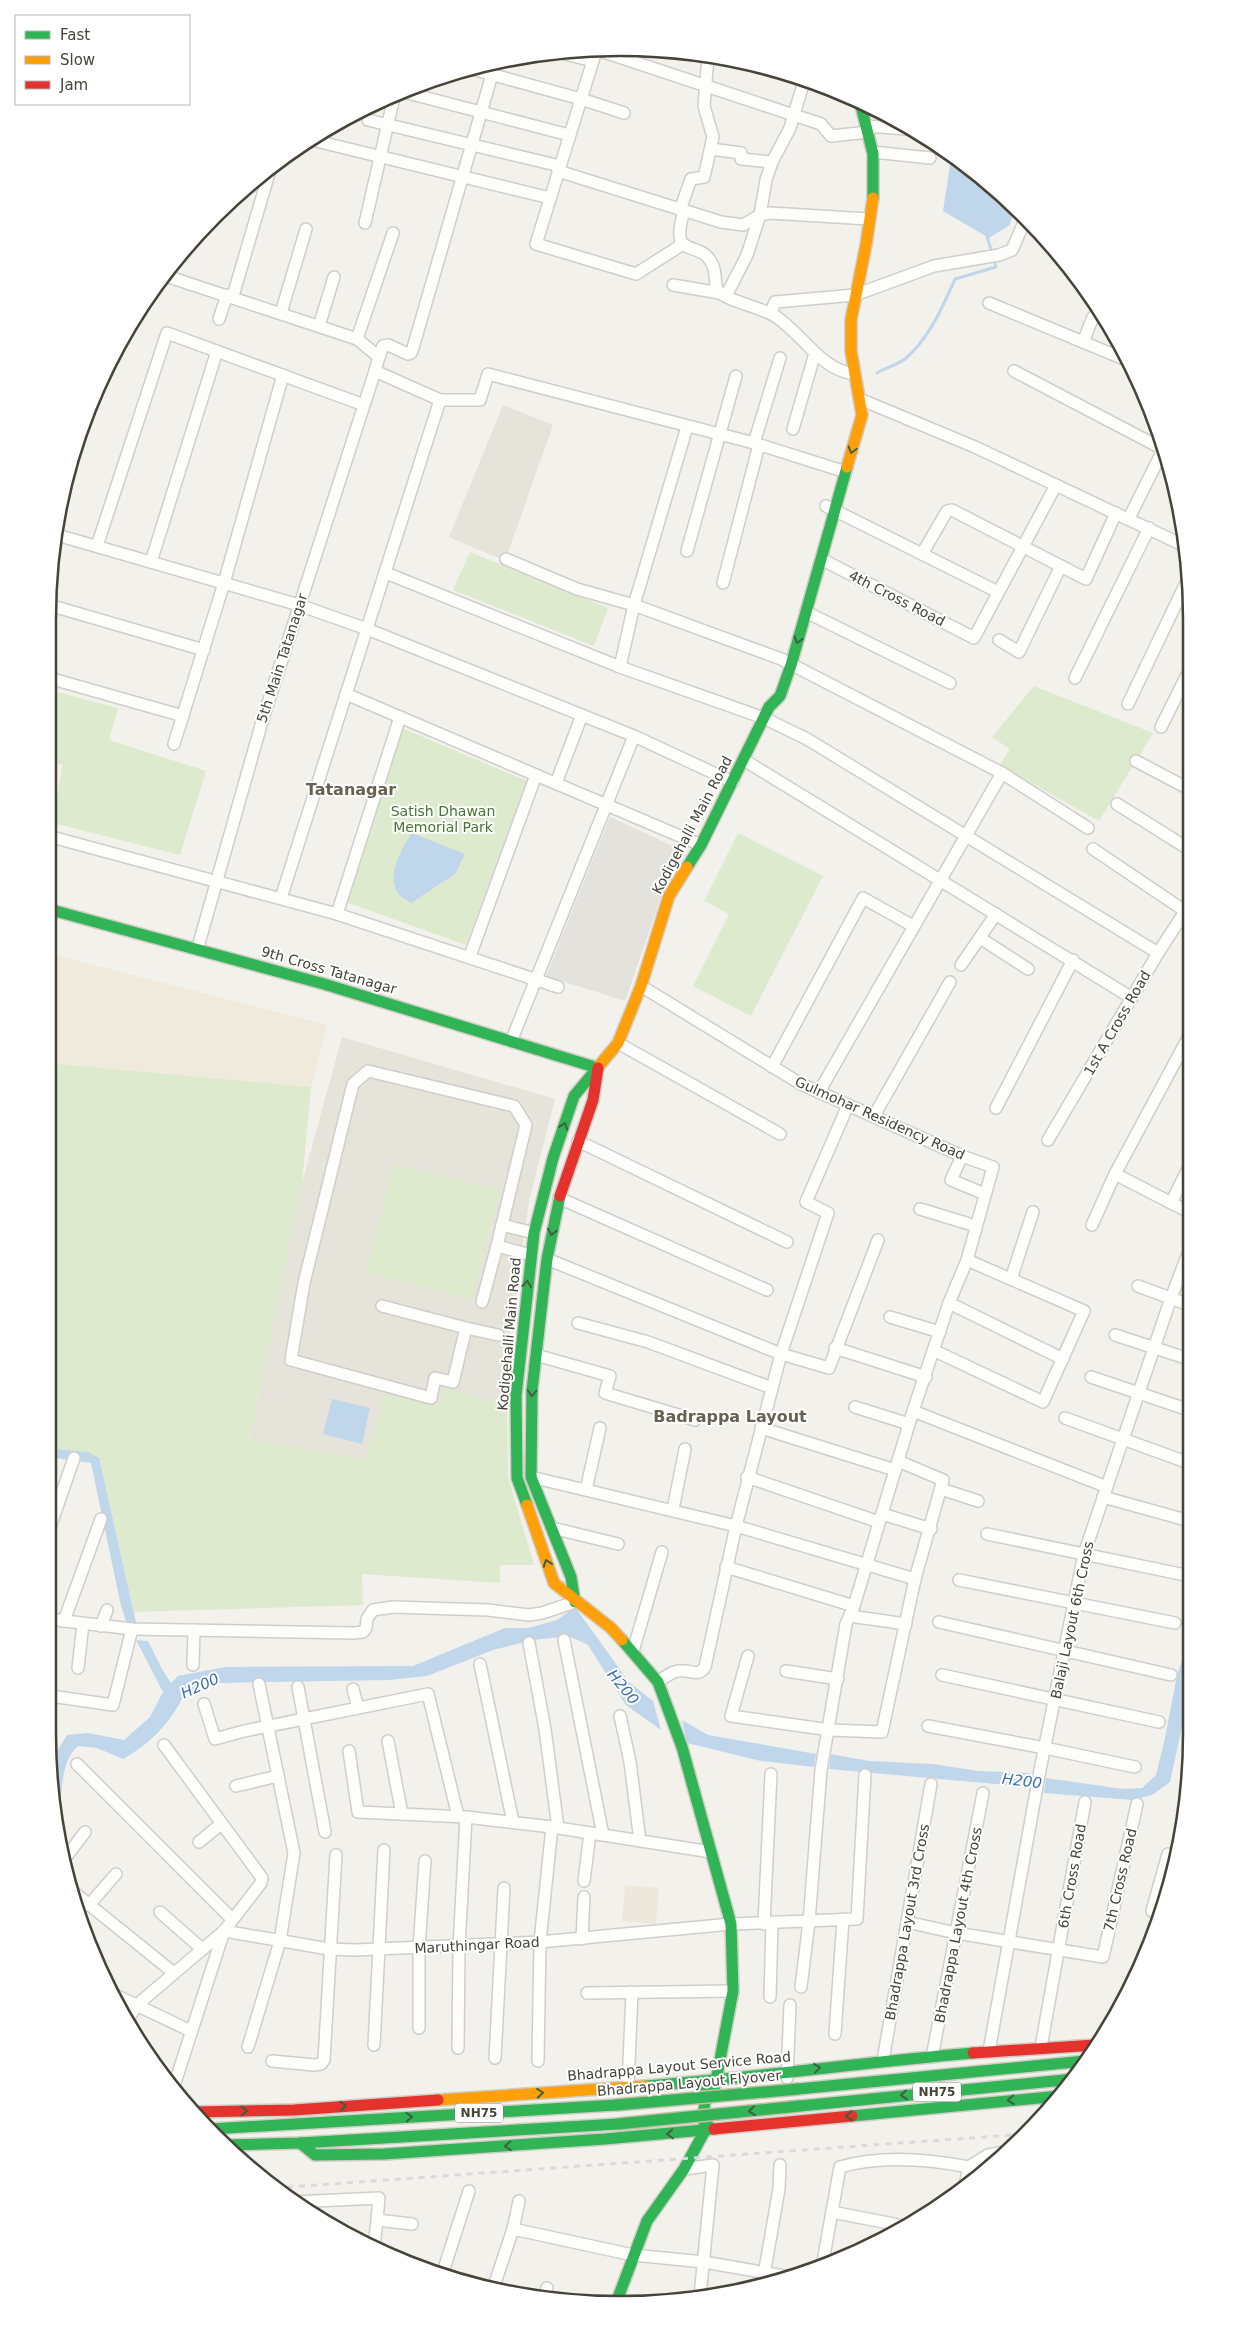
<svg xmlns="http://www.w3.org/2000/svg" width="1239" height="2352" font-family="'DejaVu Sans',sans-serif">
	<style>
		.residential { fill: #e5e3da }
		.commercial { fill: #f0eadd }
		.industrial { fill: #e4e2dd }
		.education { fill: #ece9dc }
		.green { fill: #ddeace }
		.water { fill: #c0d6eb }
		.lines { fill: none; stroke-linecap: round; stroke-linejoin: round }
		.stream { stroke: #c0d6eb; stroke-width: 3 }
		.street-casing { stroke: #d0ceca; stroke-width: 14 }
		.fast-casing { stroke: #d0cec4; stroke-width: 14 }
		.slow-casing { stroke: #d0cec4; stroke-width: 14 }
		.jam-casing { stroke: #d0cec4; stroke-width: 14 }
		.street { stroke: #fdfdfc; stroke-width: 11 }
		.fast { stroke: #30b455; stroke-width: 11 }
		.slow { stroke: #ff9f0a; stroke-width: 11 }
		.jam { stroke: #e5322d; stroke-width: 11 }
		.rail { stroke: #dadad9; stroke-width: 3; stroke-dasharray: 6 6; stroke-linecap: butt }
		.fast-bridge-casing { stroke: #c7c0a9; stroke-width: 14; stroke-linecap: butt }
		.fast-bridge { stroke: #30b455; stroke-width: 11 }
		.oneway { stroke: #415f3f }
		.labels { text-anchor: middle; dominant-baseline: central; stroke-width: 4; stroke-linejoin: round; paint-order: stroke }
		.shield { fill: #fff; stroke: #7e7b74; stroke-width: 1 }
		.shield-label { font-size: 12px; font-weight: bold; fill: #474338 }
		.street-label { font-size: 14px; fill: #474338; stroke: #fff }
		.park-label { font-size: 14px; fill: #43752f; stroke: #fff }
		.water-label { font-size: 15px; font-style: italic; fill: #3970ab; stroke: #fff }
		.quarter-label { font-size: 16px; font-weight: bold; fill: #696150; stroke: #fff }
		.rim { fill: none; stroke: #474338; stroke-width: 2.5 }
	</style>
	<rect width="100%" height="100%" fill="#f2f1ec"/>
	<!-- residential -->
	<g class="residential">
		<path d="M503,405l50,20 -48,136 -56,-24z"/>
		<path d="M342,1037l213,62 -26,102 -23,162 2,114 -88,-8 -170,-29 52,-257z"/>
	</g>
	<!-- commercial -->
	<path class="commercial" d="M48,953l279,72 -16,62 -263,-24z"/>
	<!-- industrial -->
	<path class="industrial" d="M610,817l76,35 -20,31 -41,118 -79,-25z"/>
	<!-- education -->
	<path class="education" d="M625,1885l34,3 -3,36 -34,-3z"/>
	<!-- green -->
	<g class="green">
		<path d="M470,552l138,56 -14,38 -141,-56z"/>
		<path d="M1034,686l119,47 -54,88 -99,-56 10,-16 -18,-12z"/>
		<path d="M49,690l69,18 -9,32 97,31 -26,84 -127,-32 9,-58 -13,-3z"/>
		<path d="M402,728l125,53 -61,164 -120,-43z"/>
		<path d="M738,833l85,43 -72,140 -58,-30 36,-72 -25,-13z"/>
		<path d="M48,1063l263,24 -9,96 -52,256 116,20 19,-67 55,13 5,-17 62,18 1,71 26,88h-34v18l-138,-9 1,31 -229,7 -17,-68 -29,-92 -40,-4z"/>
		<path d="M394,1164l106,26 -28,109 -105,-26z"/>
	</g>
	<!-- water -->
	<g class="water">
		<path d="M951,159l45,30 18,19 -4,17 -21,13 -46,-27z"/>
		<path d="M412,833l53,21 -10,20 -44,29c-4,-3 -11,-6 -13,-10 -12,-18 4,-46 14,-60z"/>
		<path d="M332,1399l38,9 -8,36 -39,-10z"/>
		<path d="M48,1448l40,4 11,6 38,169 -10,-3 -6,-18 -30,-143 -43,-6z"/>
		<path d="M575,1607l54,75 24,19 8,29 -35,-25 -38,-60 -19,-9 -36,4 -40,10 -66,26 -38,4 -171,3 -34,12c-13,27 -35,50 -61,64l-26,-11 -19,-2c-21,19 -13,52 -22,76l-5,-53 2,-11 14,-23 21,-2 36,7 26,-23 13,-25 -27,-52 12,1 14,28 9,14 7,-7 47,-9 188,-1 92,-38h23l29,-8z"/>
		<path d="M1190,1637v54l-20,91 -18,13 -20,5 -88,-7 2,-15 77,11 19,-1 14,-13 9,-37 12,-63z"/>
		<path d="M682,1720l26,15 108,19 -2,13 -53,-6 -74,-18z"/>
		<path d="M831,1754l38,7 64,3 45,7 53,2 -3,14 -199,-18z"/>
	</g>
	<g class="lines">
		<!-- stream -->
		<path class="stream" d="M877,373c8,-5 20,-8 28,-14 24,-20 38,-53 50,-80l41,-12 -9,-31"/>
		<!-- street casing -->
		<g class="street-casing">
			<g id="street">
				<path d="M596,51l-60,193 100,30 47,-30"/>
				<path d="M601,51l220,73 10,12 38,-4"/>
				<path d="M557,52l36,9"/>
				<path d="M472,69l109,30 43,14"/>
				<path d="M404,92l165,43"/>
				<path d="M368,120l192,46"/>
				<path d="M867,126l39,3"/>
				<path d="M312,140l238,58"/>
				<path d="M711,149l30,4v6l31,3"/>
				<path d="M873,152l57,6"/>
				<path d="M558,171l163,51 22,3 17,-10 10,-2 99,6"/>
				<path d="M680,210l11,-31 13,-2 9,-40 -9,-31 4,-49"/>
				<path d="M684,211c-16,53 17,25 29,55 4,8 0,19 6,26 7,8 43,16 56,24 28,18 45,54 80,58"/>
				<path d="M365,223l29,-126"/>
				<path d="M163,275l194,64 22,18 -4,14 65,29"/>
				<path d="M673,285l47,8"/>
				<path d="M233,296l37,-126"/>
				<path d="M726,296l21,-41 13,-40 6,-35 6,-18 18,-34 14,-47"/>
				<path d="M989,303l135,56"/>
				<path d="M281,313l25,-84"/>
				<path d="M771,313l4,-11 80,-7 79,-29 65,-11 13,-5 13,-30"/>
				<path d="M219,319l8,-24"/>
				<path d="M319,326l15,-49"/>
				<path d="M357,339l36,-106"/>
				<path d="M1083,342l10,-25"/>
				<path d="M379,357l4,-11 5,-1 20,9 3,-1 2,-5 82,-284"/>
				<path d="M1014,371l147,77"/>
				<path d="M862,400l113,47 212,100"/>
				<path d="M793,429l22,-76"/>
				<path d="M754,443l26,-85"/>
				<path d="M826,506l172,86"/>
				<path d="M1129,518l33,-66"/>
				<path d="M57,535l242,70 68,24 267,107"/>
				<path d="M97,546l70,-213 197,72"/>
				<path d="M687,551l49,-175"/>
				<path d="M922,554l25,-43 5,-1 134,69 30,-66"/>
				<path d="M506,559l71,30 57,16 147,54 221,114"/>
				<path d="M821,559l153,79 82,-153"/>
				<path d="M151,562l66,-211"/>
				<path d="M386,573l234,94 144,51 43,21 351,214"/>
				<path d="M723,583l36,-138"/>
				<path d="M49,605l155,45"/>
				<path d="M806,612l144,71"/>
				<path d="M999,640l20,12 42,-86"/>
				<path d="M620,667l14,-62 53,-178"/>
				<path d="M49,678l134,38"/>
				<path d="M1075,678l74,-150"/>
				<path d="M346,694l190,81 -66,181"/>
				<path d="M1128,704l59,-123"/>
				<path d="M1161,727l26,-52"/>
				<path d="M174,744l50,-161 59,-208"/>
				<path d="M744,760l388,238"/>
				<path d="M1136,761l51,27"/>
				<path d="M536,775l165,70"/>
				<path d="M556,783l26,-68"/>
				<path d="M1117,804l70,44"/>
				<path d="M48,836l289,78 221,73"/>
				<path d="M1093,849l92,62"/>
				<path d="M281,898l159,-498h40l8,-26 266,69 92,29"/>
				<path d="M337,914l63,-197"/>
				<path d="M980,938l48,31"/>
				<path d="M198,947l63,-222 114,-354"/>
				<path d="M961,965l35,-51"/>
				<path d="M641,986l160,98 161,72 31,11 -26,93 -18,43 -36,108 -59,195 -8,18 -25,146 -12,152 -8,65"/>
				<path d="M512,1039l122,-303 99,46"/>
				<path d="M618,1043l162,91"/>
				<path d="M772,1067l91,-169 50,28"/>
				<path d="M819,1092l183,-319 86,55"/>
				<path d="M996,1108l77,-148"/>
				<path d="M874,1116l76,-134"/>
				<path d="M1048,1140l110,-187 30,-46"/>
				<path d="M578,1141l209,101"/>
				<path d="M962,1156l-11,24 34,14"/>
				<path d="M1115,1174l74,38"/>
				<path d="M559,1198l208,92"/>
				<path d="M1171,1203l17,-34"/>
				<path d="M920,1209l56,17"/>
				<path d="M1092,1225l23,-51 73,-136"/>
				<path d="M531,1255l-34,-9 5,-21 32,8"/>
				<path d="M547,1259l234,95 48,14 49,-128"/>
				<path d="M1011,1279l22,-67"/>
				<path d="M1138,1286l51,19"/>
				<path d="M482,1302l15,-56"/>
				<path d="M949,1303l114,56"/>
				<path d="M382,1306l84,22"/>
				<path d="M890,1317l50,15"/>
				<path d="M578,1323l70,19 124,46"/>
				<path d="M498,1335l-32,-7 -13,54 -18,-4 -4,20 -140,-38 13,-77 49,-199 15,-13 146,35 12,19 -24,100"/>
				<path d="M1115,1335l74,24"/>
				<path d="M835,1348l91,29"/>
				<path d="M935,1351l108,51 41,-91 -117,-51"/>
				<path d="M536,1355l74,21 -5,17 90,27"/>
				<path d="M1091,1377l98,33"/>
				<path d="M855,1407l54,17"/>
				<path d="M913,1411l194,76"/>
				<path d="M1065,1418l124,45"/>
				<path d="M761,1428l134,42"/>
				<path d="M531,1477l205,49 45,-172 47,-141 -22,-11 42,-97"/>
				<path d="M747,1477l132,45"/>
				<path d="M941,1489l37,12"/>
				<path d="M586,1490l14,-62"/>
				<path d="M1103,1497l87,24"/>
				<path d="M673,1509l12,-60"/>
				<path d="M882,1514l49,15"/>
				<path d="M552,1528l66,16"/>
				<path d="M48,1533l26,-75"/>
				<path d="M987,1534l203,42"/>
				<path d="M726,1567l128,39"/>
				<path d="M959,1580l216,43"/>
				<path d="M850,1616l56,8"/>
				<path d="M48,1619l84,10 222,4 9,-1 3,-4 1,-9 6,-9 20,-3 95,3 41,5 13,-2 33,-11"/>
				<path d="M64,1621l37,-102"/>
				<path d="M939,1622l232,53"/>
				<path d="M101,1626l6,-16"/>
				<path d="M564,1640l39,195"/>
				<path d="M529,1643l16,86 13,99"/>
				<path d="M633,1651l29,-99"/>
				<path d="M748,1656l-17,60 99,14 52,2 33,-153 28,-99 -45,-19"/>
				<path d="M480,1664l33,158"/>
				<path d="M193,1665l1,-35"/>
				<path d="M78,1668l5,-44"/>
				<path d="M786,1671l52,8"/>
				<path d="M942,1675l217,47"/>
				<path d="M658,1682c6,-4 14,-11 21,-11 11,-2 19,7 26,-4l31,-141 179,53"/>
				<path d="M298,1687l27,145"/>
				<path d="M353,1689l5,19"/>
				<path d="M204,1704l11,35 29,-8 184,-37 30,122"/>
				<path d="M48,1708l3,-12 62,9 19,-76"/>
				<path d="M620,1716l10,46 10,79"/>
				<path d="M928,1726l117,22 90,19"/>
				<path d="M388,1741l14,73"/>
				<path d="M349,1751l9,61 108,5 86,10 159,25"/>
				<path d="M77,1764l155,155"/>
				<path d="M236,1786l42,-10"/>
				<path d="M199,1842l22,-18"/>
				<path d="M63,1861l22,-29"/>
				<path d="M584,1881l6,-48"/>
				<path d="M71,1890l103,83"/>
				<path d="M89,1905l27,-31"/>
				<path d="M160,1912l42,37"/>
				<path d="M1159,1913l-7,-2 16,-57"/>
				<path d="M907,1922l49,11 147,24 34,-153"/>
				<path d="M764,1924l7,-150"/>
				<path d="M582,1939l2,-42"/>
				<path d="M587,1993l146,-2"/>
				<path d="M113,1994l78,37"/>
				<path d="M770,1997l2,-74"/>
				<path d="M126,2022l12,-18 86,-73 37,-48 1,-5 -98,-133"/>
				<path d="M419,2028v-80l6,-87"/>
				<path d="M835,2034l8,-115"/>
				<path d="M374,2045l10,-195"/>
				<path d="M248,2047l32,-106 14,-88 -35,-169"/>
				<path d="M1041,2047l44,-245"/>
				<path d="M458,2048l1,-101 7,-130"/>
				<path d="M989,2051l51,-281 44,-216 87,-256 18,-47"/>
				<path d="M932,2057l51,-264"/>
				<path d="M495,2058l9,-170"/>
				<path d="M883,2060l48,-276"/>
				<path d="M272,2061l42,4 7,-1 3,-4 12,-205"/>
				<path d="M538,2061l2,-119 12,-115"/>
				<path d="M787,2078l3,-73"/>
				<path d="M628,2087l4,-95"/>
				<path d="M173,2089l51,-158 105,18 26,1 185,-8 191,-18 126,-5 8,-144"/>
				<path d="M684,2169l29,-4 -13,131"/>
				<path d="M965,2185l4,-18"/>
				<path d="M294,2202l85,-4 -2,22"/>
				<path d="M832,2212l72,14"/>
				<path d="M513,2229l120,26 71,7 86,15"/>
				<path d="M374,2247l3,-27 35,4"/>
				<path d="M822,2267l18,-100c41,-12 88,-8 129,0l19,-12 17,-3"/>
				<path d="M442,2275l27,-84"/>
				<path d="M762,2286l17,-97 1,-24"/>
				<path d="M493,2289l20,-60 6,-28"/>
				<path d="M544,2297l3,-9"/>
			</g>
		</g>
		<!-- fast casing -->
		<g class="fast-casing">
			<g id="fast">
				<path d="M860,102l13,52v44"/>
				<path d="M687,867l14,-22 68,-138 11,-11 11,-31 56,-198"/>
				<path d="M48,909l276,75 274,84"/>
				<path d="M560,1196l-13,63 -15,131 -1,87 40,100 4,25"/>
				<path d="M527,1505l-10,-27 -1,-82 18,-163 19,-75 21,-62 25,-30"/>
				<path d="M622,1640l36,42 24,65 49,177 2,67 -18,95 -9,4 -3,30 3,6"/>
				<path d="M646,2086c110,-8 218,-24 327,-33"/>
				<path d="M798,2089l287,-28"/>
				<path d="M800,2106l274,-27"/>
				<path d="M852,2116l208,-20"/>
				<path d="M211,2129l405,-24"/>
				<path d="M300,2143l15,12 69,-1 221,-15 109,-10"/>
				<path d="M226,2145l74,-2 318,-19"/>
				<path d="M616,2303l31,-82 37,-52 24,-44"/>
			</g>
		</g>
		<!-- slow casing -->
		<g class="slow-casing">
			<g id="slow">
				<path d="M847,467l15,-52 -11,-64v-31l15,-75 7,-47"/>
				<path d="M599,1066l19,-23 23,-57 28,-90 18,-29"/>
				<path d="M527,1505l27,78 57,45 11,12"/>
				<path d="M438,2100l208,-14"/>
			</g>
		</g>
		<!-- jam casing -->
		<g class="jam-casing">
			<g id="jam">
				<path d="M560,1196l33,-96 5,-32"/>
				<path d="M973,2053l122,-8"/>
				<path d="M195,2112l99,-2 144,-10"/>
				<path d="M714,2129l138,-13"/>
			</g>
		</g>
		<!-- street -->
		<use href="#street" class="street"/>
		<!-- fast -->
		<use href="#fast" class="fast"/>
		<!-- slow -->
		<use href="#slow" class="slow"/>
		<!-- jam -->
		<use href="#jam" class="jam"/>
		<!-- rail -->
		<path class="rail" d="M275,2188l751,-54"/>
		<!-- fast-bridge casing -->
		<g class="fast-bridge-casing">
			<g id="fast-bridge">
				<path d="M616,2105l182,-16"/>
				<path d="M618,2124l182,-18"/>
			</g>
		</g>
		<!-- fast-bridge -->
		<use href="#fast-bridge" class="fast-bridge"/>
	</g>
	<!-- one-way arrows -->
	<defs><path id="oneway-chevron" d="M-2-3.5L2.5 0L-2 3.5" fill="none" stroke-width="1.6" stroke-linecap="round" stroke-linejoin="round" transform="scale(1.25)"/></defs>
	<g class="oneway">
		<use href="#oneway-chevron" transform="translate(852 450) rotate(106)"/>
		<use href="#oneway-chevron" transform="translate(798 640) rotate(106)"/>
		<use href="#oneway-chevron" transform="translate(564 1126) rotate(-71)"/>
		<use href="#oneway-chevron" transform="translate(552 1232) rotate(101)"/>
		<use href="#oneway-chevron" transform="translate(527 1284) rotate(-84)"/>
		<use href="#oneway-chevron" transform="translate(532 1393) rotate(93)"/>
		<use href="#oneway-chevron" transform="translate(547 1563) rotate(-110)"/>
		<use href="#oneway-chevron" transform="translate(817 2068) rotate(-7)"/>
		<use href="#oneway-chevron" transform="translate(540 2093) rotate(-4)"/>
		<use href="#oneway-chevron" transform="translate(904 2095) rotate(174)"/>
		<use href="#oneway-chevron" transform="translate(1011 2100) rotate(174)"/>
		<use href="#oneway-chevron" transform="translate(343 2106) rotate(-4)"/>
		<use href="#oneway-chevron" transform="translate(244 2111) rotate(-1)"/>
		<use href="#oneway-chevron" transform="translate(752 2111) rotate(174)"/>
		<use href="#oneway-chevron" transform="translate(849 2116) rotate(174)"/>
		<use href="#oneway-chevron" transform="translate(409 2117) rotate(-3)"/>
		<use href="#oneway-chevron" transform="translate(670 2134) rotate(175)"/>
		<use href="#oneway-chevron" transform="translate(508 2146) rotate(176)"/>
	</g>
	<g class="labels">
		<!-- shield labels -->
		<g class="shield">
			<rect x="913" y="2082.5" width="48" height="19" rx="4"/>
			<rect x="455" y="2103.5" width="48" height="19" rx="4"/>
		</g>
		<g class="shield-label">
			<text x="937" y="2092">NH75</text>
			<text x="479" y="2113">NH75</text>
		</g>
		<!-- street labels -->
		<g class="street-label">
			<text transform="translate(897 598) rotate(27)">4th Cross Road</text>
			<text transform="translate(282 658) rotate(-72)">5th Main Tatanagar</text>
			<text transform="translate(692 825) rotate(-62)">Kodigehalli Main Road</text>
			<text transform="translate(329 970) rotate(16)">9th Cross Tatanagar</text>
			<text transform="translate(1117 1023) rotate(-60)">1st A Cross Road</text>
			<text transform="translate(880 1118) rotate(24)">Gulmohar Residency Road</text>
			<text transform="translate(509 1334) rotate(-85)">Kodigehalli Main Road</text>
			<text transform="translate(1072 1620) rotate(-78)">Balaji Layout 6th Cross</text>
			<text transform="translate(1072 1876) rotate(-80)">6th Cross Road</text>
			<text transform="translate(1120 1880) rotate(-77)">7th Cross Road</text>
			<text transform="translate(907 1922) rotate(-80)">Bhadrappa Layout 3rd Cross</text>
			<text transform="translate(958 1925) rotate(-79)">Bhadrappa Layout 4th Cross</text>
			<text transform="translate(477 1945) rotate(-3)">Maruthingar Road</text>
			<text transform="translate(679 2066) rotate(-5)">Bhadrappa Layout Service Road</text>
			<text transform="translate(689 2083) rotate(-5)">Bhadrappa Layout Flyover</text>
		</g>
		<!-- park labels -->
		<g class="park-label">
			<text x="443" y="811">Satish Dhawan<tspan x="443" dy="16">Memorial Park</tspan></text>
		</g>
		<!-- water labels -->
		<g class="water-label">
			<text transform="translate(200 1686) rotate(-24)">H200</text>
			<text transform="translate(623 1687) rotate(51)">H200</text>
			<text transform="translate(1022 1781) rotate(7)">H200</text>
		</g>
		<!-- quarter labels -->
		<g class="quarter-label">
			<text x="351" y="789">Tatanagar</text>
			<text x="730" y="1416">Badrappa Layout</text>
		</g>
	</g>
	<!-- crop -->
	<path d="M0 0H1239V2352H0ZM619 56H620A563 563 0 0 1 1183 619V1733A563 563 0 0 1 620 2296H619A563 563 0 0 1 56 1733V619A563 563 0 0 1 619 56Z" fill="#fff" fill-rule="evenodd"/>
	<path class="rim" d="M619 56H620A563 563 0 0 1 1183 619V1733A563 563 0 0 1 620 2296H619A563 563 0 0 1 56 1733V619A563 563 0 0 1 619 56Z"/>
	<!-- legend -->
	<rect x="15" y="15" width="175" height="90" fill="#ffffff" stroke="#b5b4af"/>
	<rect x="25" y="31" width="25" height="8" fill="#30b455" stroke="#b5b4af"/>
	<text x="60" y="40" font-size="15" fill="#474338">Fast</text>
	<rect x="25" y="56" width="25" height="8" fill="#ff9f0a" stroke="#b5b4af"/>
	<text x="60" y="65" font-size="15" fill="#474338">Slow</text>
	<rect x="25" y="81" width="25" height="8" fill="#e5322d" stroke="#b5b4af"/>
	<text x="60" y="90" font-size="15" fill="#474338">Jam</text>
</svg>
